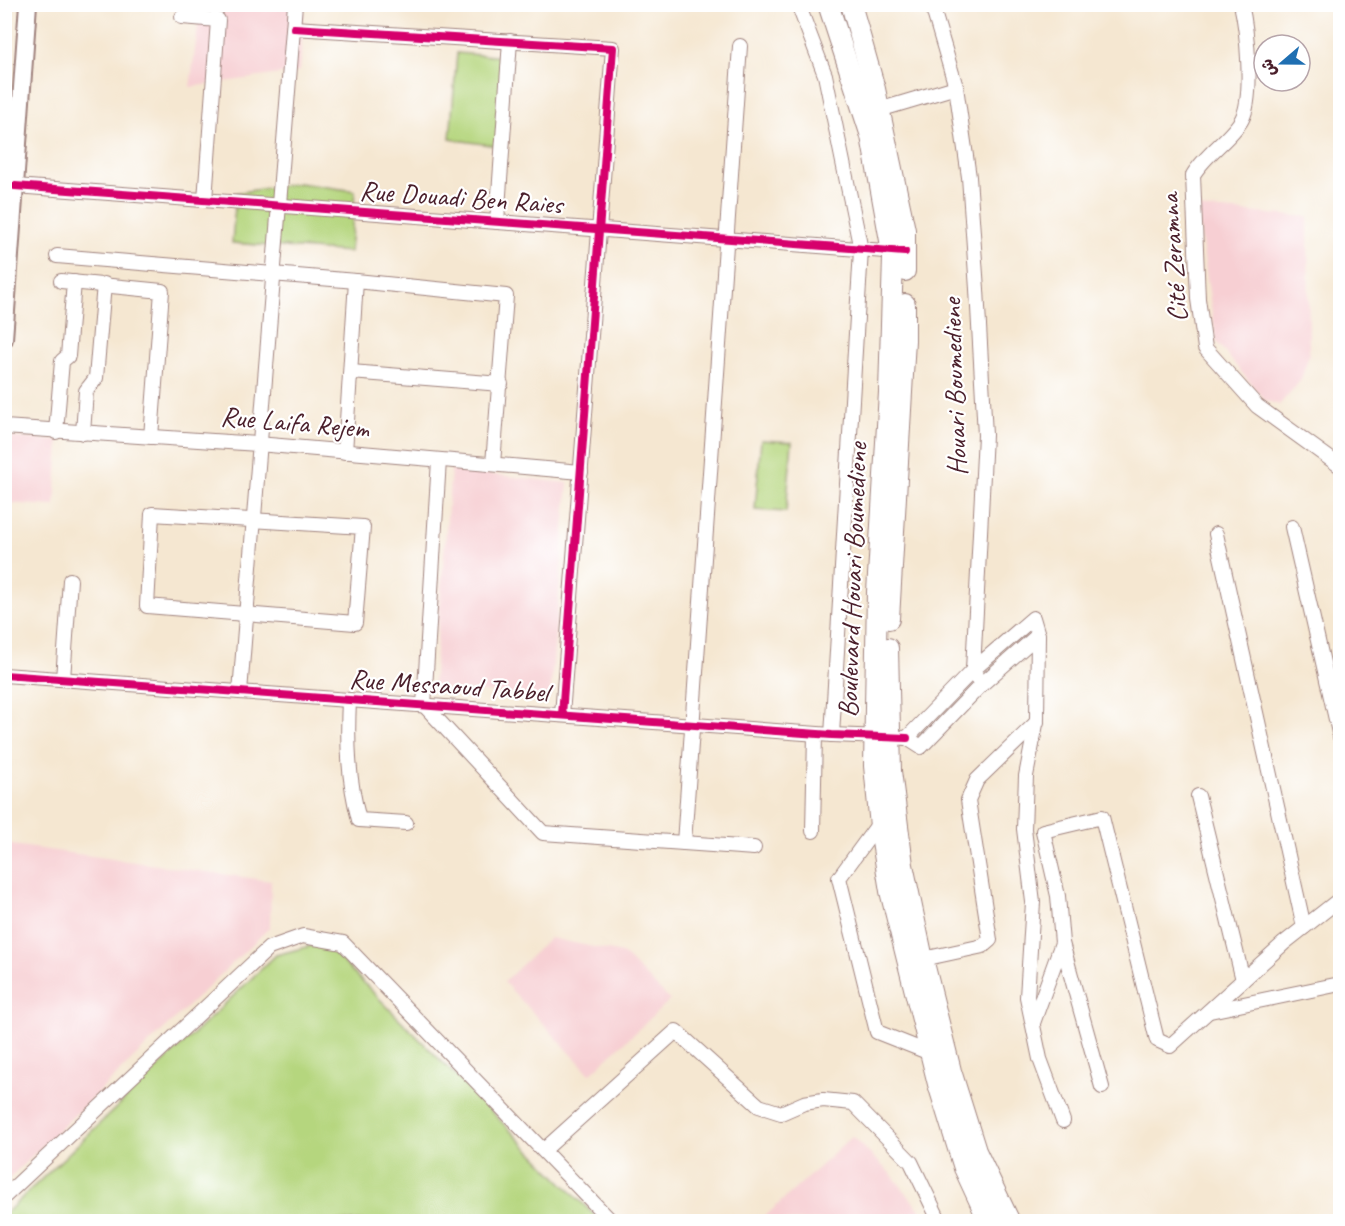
<svg xmlns="http://www.w3.org/2000/svg" width="1345" height="1226" font-family="Caveat,'Playpen Sans Arabic',sans-serif">
	<style>
		.built { fill: #f7cfd3 }
		.green { fill: #b5d67e; stroke: #807a54; stroke-width: 1.5 }
		.lines { fill: none; stroke-linecap: round; stroke-linejoin: round }
		.minor-casing { stroke: #a0837e; stroke-width: 16 }
		.major-casing { stroke: #a0837e; stroke-width: 20 }
		.highway-casing { stroke: #a0837e; stroke-width: 22 }
		.minor { stroke: #fff; stroke-width: 14 }
		.major { stroke: #fff; stroke-width: 16 }
		.highway { stroke: #fff; stroke-width: 20 }
		.cycleway-casing { stroke: #fff; stroke-width: 11 }
		.cycleway { stroke: #d6006c; stroke-width: 8 }
		.labels { text-anchor: middle; dominant-baseline: central; stroke-width: 4.5; stroke-linejoin: round; paint-order: stroke }
		.street-label { font-size: 28px; fill: #4a1f2b; stroke: #fff }
	</style>
	<rect width="100%" height="100%" fill="#fff"/>
	<filter id="ink" filterUnits="userSpaceOnUse"><feTurbulence type="fractalNoise" baseFrequency=".0167" numOctaves="2"/><feDisplacementMap in="SourceGraphic" scale="12" xChannelSelector="R" yChannelSelector="G"/><feConvolveMatrix kernelMatrix="1 2 1 2 8 2 1 2 1" color-interpolation-filters="sRGB"/></filter>
	<filter id="wash" filterUnits="userSpaceOnUse"><feTurbulence type="fractalNoise" baseFrequency=".008" numOctaves="4" result="noise"/><feDisplacementMap in="SourceGraphic" scale="24" xChannelSelector="R" yChannelSelector="G"/><feGaussianBlur stdDeviation="1.35" result="paint"/><feColorMatrix in="noise" values="0 0 0 0 0 0 0 0 0 0 0 0 0 0 0 0 0 1.4 0 .05"/><feComposite in="paint" operator="in"/></filter>
	<g filter="url(#wash)">
		<rect width="100%" height="100%" fill="#f5e7d1"/>
		<!-- built -->
		<g class="built">
			<path d="M201,5h103l-4,66 -110,16z"/>
			<path d="M1197,208l111,9 1,137 -8,26 -22,25 -15,-5 -48,-59z"/>
			<path d="M9,437l50,4 -4,65 -50,-3z"/>
			<path d="M451,470l117,13 -18,215 -117,-11z"/>
			<path d="M5,844l266,37 -1,46 -265,255z"/>
			<path d="M550,938l72,15 48,47 -80,74 -86,-92z"/>
			<path d="M852,1137l39,37 29,36 1,11h-161z"/>
		</g>
		<!-- green -->
		<g class="green">
			<path d="M457,53l48,4 -9,89 -46,-7z"/>
			<path d="M299,183l56,8 -5,61 -118,-9 4,-50z"/>
			<path d="M761,440l31,2 -6,70 -31,-2z"/>
			<path d="M314,945l17,5 269,271 -593,1 -2,-8 271,-259z"/>
		</g>
	</g>
	<g filter="url(#ink)">
		<g class="lines">
			<!-- minor casing -->
			<g class="minor-casing">
				<g id="minor">
					<path d="M798,4l27,71 36,175 -29,485"/>
					<path d="M1241,4c6,26 13,92 1,115 -10,19 -36,34 -49,56l5,124 7,49 52,58 83,60"/>
					<path d="M933,9l23,78 13,90 8,112 8,146 -12,235 8,15"/>
					<path d="M182,17l36,3 -13,180"/>
					<path d="M294,28l319,20 -51,667"/>
					<path d="M872,112l84,-25"/>
					<path d="M15,186l883,66"/>
					<path d="M497,222l13,-181"/>
					<path d="M57,256l299,25"/>
					<path d="M61,281l101,10 -11,146"/>
					<path d="M351,372l150,12"/>
					<path d="M4,427l254,17 323,28"/>
					<path d="M56,432l6,-71 6,-5 6,-74"/>
					<path d="M83,433l3,-42 10,-13 8,-94"/>
					<path d="M345,452l11,-171 150,15 -13,168"/>
					<path d="M439,460l-15,245 119,128 211,15"/>
					<path d="M152,514l211,13 -8,96 -208,-17z"/>
					<path d="M1292,527l48,210"/>
					<path d="M1216,534l88,393"/>
					<path d="M4,675l828,60 75,3"/>
					<path d="M63,679l7,-99"/>
					<path d="M240,692l55,-688"/>
					<path d="M349,700c-2,42 -1,79 10,120l47,3"/>
					<path d="M907,738l66,-68 60,-52 5,17 -1,84 -11,57 -2,53 9,73 -6,95 13,62 23,62"/>
					<path d="M907,738l14,9 60,-62 57,-50"/>
					<path d="M1198,796l45,184"/>
					<path d="M880,822l-41,56 38,154 53,21"/>
					<path d="M813,831l2,-97"/>
					<path d="M684,843l56,-797"/>
					<path d="M1062,943l-4,-47 -15,-65 59,-14 55,223 13,6 114,-103 56,-44"/>
					<path d="M923,959l60,-13 7,-6 -22,-140 9,-20 60,-58"/>
					<path d="M1210,1011l130,-27"/>
					<path d="M1033,1023l29,-80 40,144"/>
					<path d="M544,1150l132,-119 83,75 22,7 23,-10 19,-3 30,3 58,59 29,60"/>
					<path d="M4,1197l265,-249 34,-12 40,7 269,279"/>
				</g>
			</g>
			<!-- major casing -->
			<g class="major-casing">
				<path id="major" d="M4,339l24,-335"/>
			</g>
			<!-- highway casing -->
			<g class="highway-casing">
				<g id="highway">
					<path d="M828,4l43,132 22,121 -4,135 -12,200 -3,174 7,70 9,55 48,193 26,84 25,54"/>
					<path d="M851,4l24,85 30,141v41"/>
					<path d="M889,619l16,-279v-36"/>
					<path d="M888,648l3,123 12,94 20,94 28,112 25,80 34,71"/>
				</g>
			</g>
			<!-- minor -->
			<use href="#minor" class="minor"/>
			<!-- major -->
			<use href="#major" class="major"/>
			<!-- highway -->
			<use href="#highway" class="highway"/>
			<!-- cycleway casing -->
			<g class="cycleway-casing">
				<g id="cycleway">
					<path d="M294,28l319,20 -51,667"/>
					<path d="M15,186l890,66"/>
					<path d="M4,675l828,60 75,3"/>
				</g>
			</g>
			<!-- cycleway -->
			<use href="#cycleway" class="cycleway"/>
		</g>
	</g>
	<g class="labels">
		<!-- street labels -->
		<g class="street-label">
			<text transform="translate(461 197) rotate(4)">Rue Douadi Ben Raies</text>
			<text transform="translate(1173 258) rotate(-94)">Cité Zeramna</text>
			<text transform="translate(954 387) rotate(-92)">Houari Boumediene</text>
			<text transform="translate(295 422) rotate(5)">Rue Laifa Rejem</text>
			<text transform="translate(852 580) rotate(-88)">Boulevard Houari Boumediene</text>
			<text transform="translate(449 685) rotate(4)">Rue Messaoud Tabbel</text>
		</g>
	</g>
	<!-- margin -->
	<rect width="1345" height="1226" fill="none" stroke="#fff" stroke-width="24"/>
	<!-- north arrow -->
	<g transform="translate(1282 63) rotate(250)"><circle r="28" fill="#ffffff" stroke="#b7a5aa" stroke-width="1.5"/>
	<path d="M0-4.5L10 22L0 15L-10 22Z" fill="#1f6fb2"/>
	<text y="-9" font-size="16" font-weight="bold" text-anchor="middle" fill="#4a1f2b">ش</text>
	</g>
</svg>
